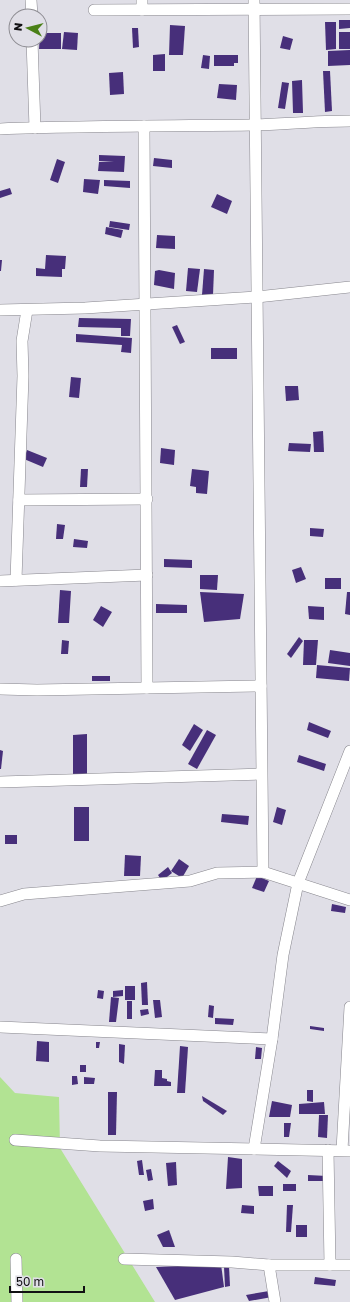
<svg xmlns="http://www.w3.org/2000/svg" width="350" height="1302" font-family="'Golos Text',sans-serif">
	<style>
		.green { fill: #b2e393 }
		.building { fill: #472f7a }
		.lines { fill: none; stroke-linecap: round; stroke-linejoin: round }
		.street-casing { stroke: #87868d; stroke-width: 12 }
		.street { stroke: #fff; stroke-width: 11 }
	</style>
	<rect width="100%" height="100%" fill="#e0dfe7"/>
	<!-- green -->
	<path class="green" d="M0,1077l15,16 44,4 1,51 95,154h-155z"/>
	<!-- building -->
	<g class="building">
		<path d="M339,20h11v8l-11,1z"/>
		<path d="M325,22h11v27l-10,1z"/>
		<path d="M170,25l15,1 -2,29h-14z"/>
		<path d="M132,28h6l1,19 -6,1z"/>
		<path d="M64,32l14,1 -1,17 -15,-1z"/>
		<rect x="339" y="32" width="11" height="17"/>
		<path d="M40,33h21v16h-22z"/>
		<path d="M283,36l10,3 -3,11 -10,-2z"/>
		<path d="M350,50v15l-22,1v-15z"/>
		<path d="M165,54v17h-12v-16z"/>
		<path d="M203,55l7,1 -1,13 -8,-1z"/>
		<path d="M214,55h24v8h-4v3h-20z"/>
		<path d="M323,71h7l2,40 -7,1z"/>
		<path d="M123,72l1,22 -14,1 -1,-22z"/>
		<path d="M302,80l1,33h-10l-1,-32z"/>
		<path d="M282,82l7,1 -4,26 -7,-1z"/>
		<path d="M219,84l18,1 -1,15 -19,-2z"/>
		<path d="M99,155l26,1 -1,16 -26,-1 1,-9h15l-15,-1z"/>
		<path d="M154,158l18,2v8l-19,-2z"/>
		<path d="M57,159l8,3 -7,21 -8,-3z"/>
		<path d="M84,179l16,1 -2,14 -15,-2z"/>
		<path d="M104,180l26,1v7l-26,-2z"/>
		<path d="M10,188l2,6 -12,4v-7z"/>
		<path d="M217,194l15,7 -5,13 -16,-7z"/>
		<path d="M110,221l20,3 -1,6 -20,-3z"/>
		<path d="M106,227l17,3 -2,8 -16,-4z"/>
		<path d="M157,235l18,1v13l-19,-1z"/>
		<path d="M46,255l20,1 -1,13h-3v8l-26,-1v-8l9,1z"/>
		<path d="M0,260h2l-1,11h-1z"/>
		<path d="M188,268l12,1 -3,23 -11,-1z"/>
		<path d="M204,269l10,1 -1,25h-11z"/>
		<path d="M159,270l16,3 -1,16 -20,-4 1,-14z"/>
		<path d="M79,318l52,1 -1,17h-9v-8l-43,-1z"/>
		<path d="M177,325l8,17 -5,2 -8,-17z"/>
		<path d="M76,334l56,4 -1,15 -10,-1 1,-7 -46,-3z"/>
		<rect x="211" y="348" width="26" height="11"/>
		<path d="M71,377l10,1 -2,20 -10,-1z"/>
		<path d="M285,386h13l1,14 -13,1z"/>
		<path d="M323,431l1,21h-10l-1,-20z"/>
		<path d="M289,443l22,1 -1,8 -22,-1z"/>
		<path d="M161,448l14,2 -1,15 -14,-2z"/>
		<path d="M27,450l20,8 -4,9 -19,-8z"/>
		<path d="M81,469h7l-1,18h-7z"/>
		<path d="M192,469l17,2 -2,23 -11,-1v-6l-6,-1z"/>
		<path d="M57,524l8,1 -2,14h-7z"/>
		<path d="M310,528l14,1 -1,8 -13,-1z"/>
		<path d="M74,539l14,2 -1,7 -14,-1z"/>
		<path d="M164,559l28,1v8l-28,-1z"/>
		<path d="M301,567l5,12 -10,4 -4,-13z"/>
		<path d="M200,575h18l-1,15 -17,-1z"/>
		<rect x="325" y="578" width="16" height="11"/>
		<path d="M60,590l11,1 -2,32h-11z"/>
		<path d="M200,592l44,2 -4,25 -36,3z"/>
		<path d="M347,592h3v23l-5,-1z"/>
		<path d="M156,604l31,1v8h-31z"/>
		<path d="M101,606l11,6 -9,15 -10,-7z"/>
		<path d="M308,606l16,1v13l-15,-1z"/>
		<path d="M299,637l4,4 -12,17 -4,-4z"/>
		<path d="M62,640l7,1 -1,13h-7z"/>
		<path d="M304,640h14l-2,25h-13z"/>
		<path d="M330,650l20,3v13l-22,-3z"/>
		<path d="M317,665l33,3 -1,13 -33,-3z"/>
		<rect x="92" y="676" width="18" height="5"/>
		<path d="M309,722l22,9 -3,7 -21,-8z"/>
		<path d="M194,724l9,6 -13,21 -8,-6z"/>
		<path d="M207,730l9,5 -19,34 -9,-5z"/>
		<path d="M87,734v41h-14v-40z"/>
		<path d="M0,750l3,1 -2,18h-1z"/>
		<path d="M299,755l27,9 -2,7 -27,-9z"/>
		<rect x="74" y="807" width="15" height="34"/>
		<path d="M277,807l9,3 -4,15 -9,-3z"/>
		<path d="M222,814l27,2 -1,9 -27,-3z"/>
		<rect x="5" y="835" width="12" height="9"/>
		<path d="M125,855l16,1 -1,20h-16z"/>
		<path d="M179,859l10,7 -7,12 -11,-7z"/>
		<path d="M168,867l4,6 -10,8 -4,-6z"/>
		<path d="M257,876l12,5 -5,11 -12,-4z"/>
		<path d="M332,904l14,3 -1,6 -14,-2z"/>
		<path d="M147,982l1,23h-6l-1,-22z"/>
		<rect x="125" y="986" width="10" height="14"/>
		<path d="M98,990l6,1 -1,8 -6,-1z"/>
		<path d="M123,990v6l-10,1v-6z"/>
		<path d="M111,997l8,1 -3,24h-7z"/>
		<path d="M153,1000h7l2,17 -7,1z"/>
		<rect x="127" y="1001" width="5" height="18"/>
		<path d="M209,1005l5,1 -1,12 -5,-1z"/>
		<path d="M148,1009l1,5 -8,2 -1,-6z"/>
		<path d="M215,1018l19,1 -1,6 -18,-1z"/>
		<path d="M310,1026l14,2v3l-14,-2z"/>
		<path d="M37,1041l12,1v20l-13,-1z"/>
		<path d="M96,1042h4l-1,6h-3z"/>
		<path d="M119,1044l6,1 -1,19 -5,-2z"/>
		<path d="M180,1046l8,1 -3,46h-8z"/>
		<path d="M256,1047l6,1 -1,11h-6z"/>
		<rect x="80" y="1065" width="6" height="7"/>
		<path d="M155,1070h7v8l5,1v2l4,1v4h-17z"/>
		<path d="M72,1076h5l1,8 -6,1z"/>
		<path d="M84,1077l11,1 -1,6h-10z"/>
		<path d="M307,1090h6v12l-6,-1z"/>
		<path d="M108,1092h9l-1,43h-8z"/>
		<path d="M202,1096l25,15 -4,4 -20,-14z"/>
		<path d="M272,1101l20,4 -2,12h-21z"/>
		<path d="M324,1102l1,12h-26v-10z"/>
		<path d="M319,1115h9l-1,23 -9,-1z"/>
		<path d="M284,1123h7l-2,14h-5z"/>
		<path d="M228,1157l14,2v29l-16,1z"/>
		<path d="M142,1160l2,15h-5l-2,-14z"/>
		<path d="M278,1161l13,10 -4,7 -13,-12z"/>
		<path d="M176,1162l1,23 -9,1 -2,-23z"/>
		<path d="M151,1169l2,11 -5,1 -2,-11z"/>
		<path d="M308,1175l19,1v5h-19z"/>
		<rect x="283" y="1184" width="13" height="7"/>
		<path d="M258,1186h15v10h-14z"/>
		<path d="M153,1199l1,10 -9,2 -2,-10z"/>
		<path d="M242,1205l12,1v8l-13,-1z"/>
		<path d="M287,1205h6l-2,27h-5z"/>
		<rect x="296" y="1225" width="11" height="12"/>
		<path d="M169,1230l6,17h-12l-6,-12z"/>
		<path d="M221,1264l3,23 -49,13 -19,-33z"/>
		<path d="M229,1266l1,20 -5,1 -1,-20z"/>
		<path d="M315,1277l21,3 -1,6 -21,-2z"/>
		<path d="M269,1291l3,6 -23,4 -3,-6z"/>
	</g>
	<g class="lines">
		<!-- street casing -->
		<g class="street-casing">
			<g id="street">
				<path d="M31,0l1,16"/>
				<path d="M142,0v10"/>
				<path d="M254,0l9,872"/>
				<path d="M94,10l256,-1"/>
				<path d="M32,40l3,88"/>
				<path d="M144,126l3,562"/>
				<path d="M0,129c84,-3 168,-3 253,-4 32,-1 64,-4 97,-4"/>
				<path d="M0,310l85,-2 172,-11 93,-10"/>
				<path d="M19,500l128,-1"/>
				<path d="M16,580l7,-204 -1,-35 5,-31"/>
				<path d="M0,581l147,-6"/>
				<path d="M0,689l37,1 224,-4"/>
				<path d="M0,782l261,-8"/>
				<path d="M0,901l24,-7 166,-13 27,-8 46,-1 87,28"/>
				<path d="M0,1027l272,12"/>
				<path d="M15,1140l85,6 250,5"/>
				<path d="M254,1149l18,-110 11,-84 15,-72 52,-132"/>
				<path d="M328,1150l2,115"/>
				<path d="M342,1150l8,-143"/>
				<path d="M16,1259l1,43"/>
				<path d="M124,1259l108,3 37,3h81"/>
				<path d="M269,1265l6,37"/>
			</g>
		</g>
		<!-- street -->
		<use href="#street" class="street"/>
	</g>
	<!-- north arrow -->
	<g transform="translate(28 28) rotate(277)"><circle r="19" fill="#e0dfe7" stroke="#8d8c92"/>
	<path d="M0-3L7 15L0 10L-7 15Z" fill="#4a8017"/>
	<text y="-6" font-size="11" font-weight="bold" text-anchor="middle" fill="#111013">N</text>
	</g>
	<!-- scale -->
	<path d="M10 1286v6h74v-6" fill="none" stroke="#111013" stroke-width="2"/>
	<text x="16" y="1286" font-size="12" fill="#111013" stroke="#e0dfe7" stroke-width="3" paint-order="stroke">50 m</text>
</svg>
